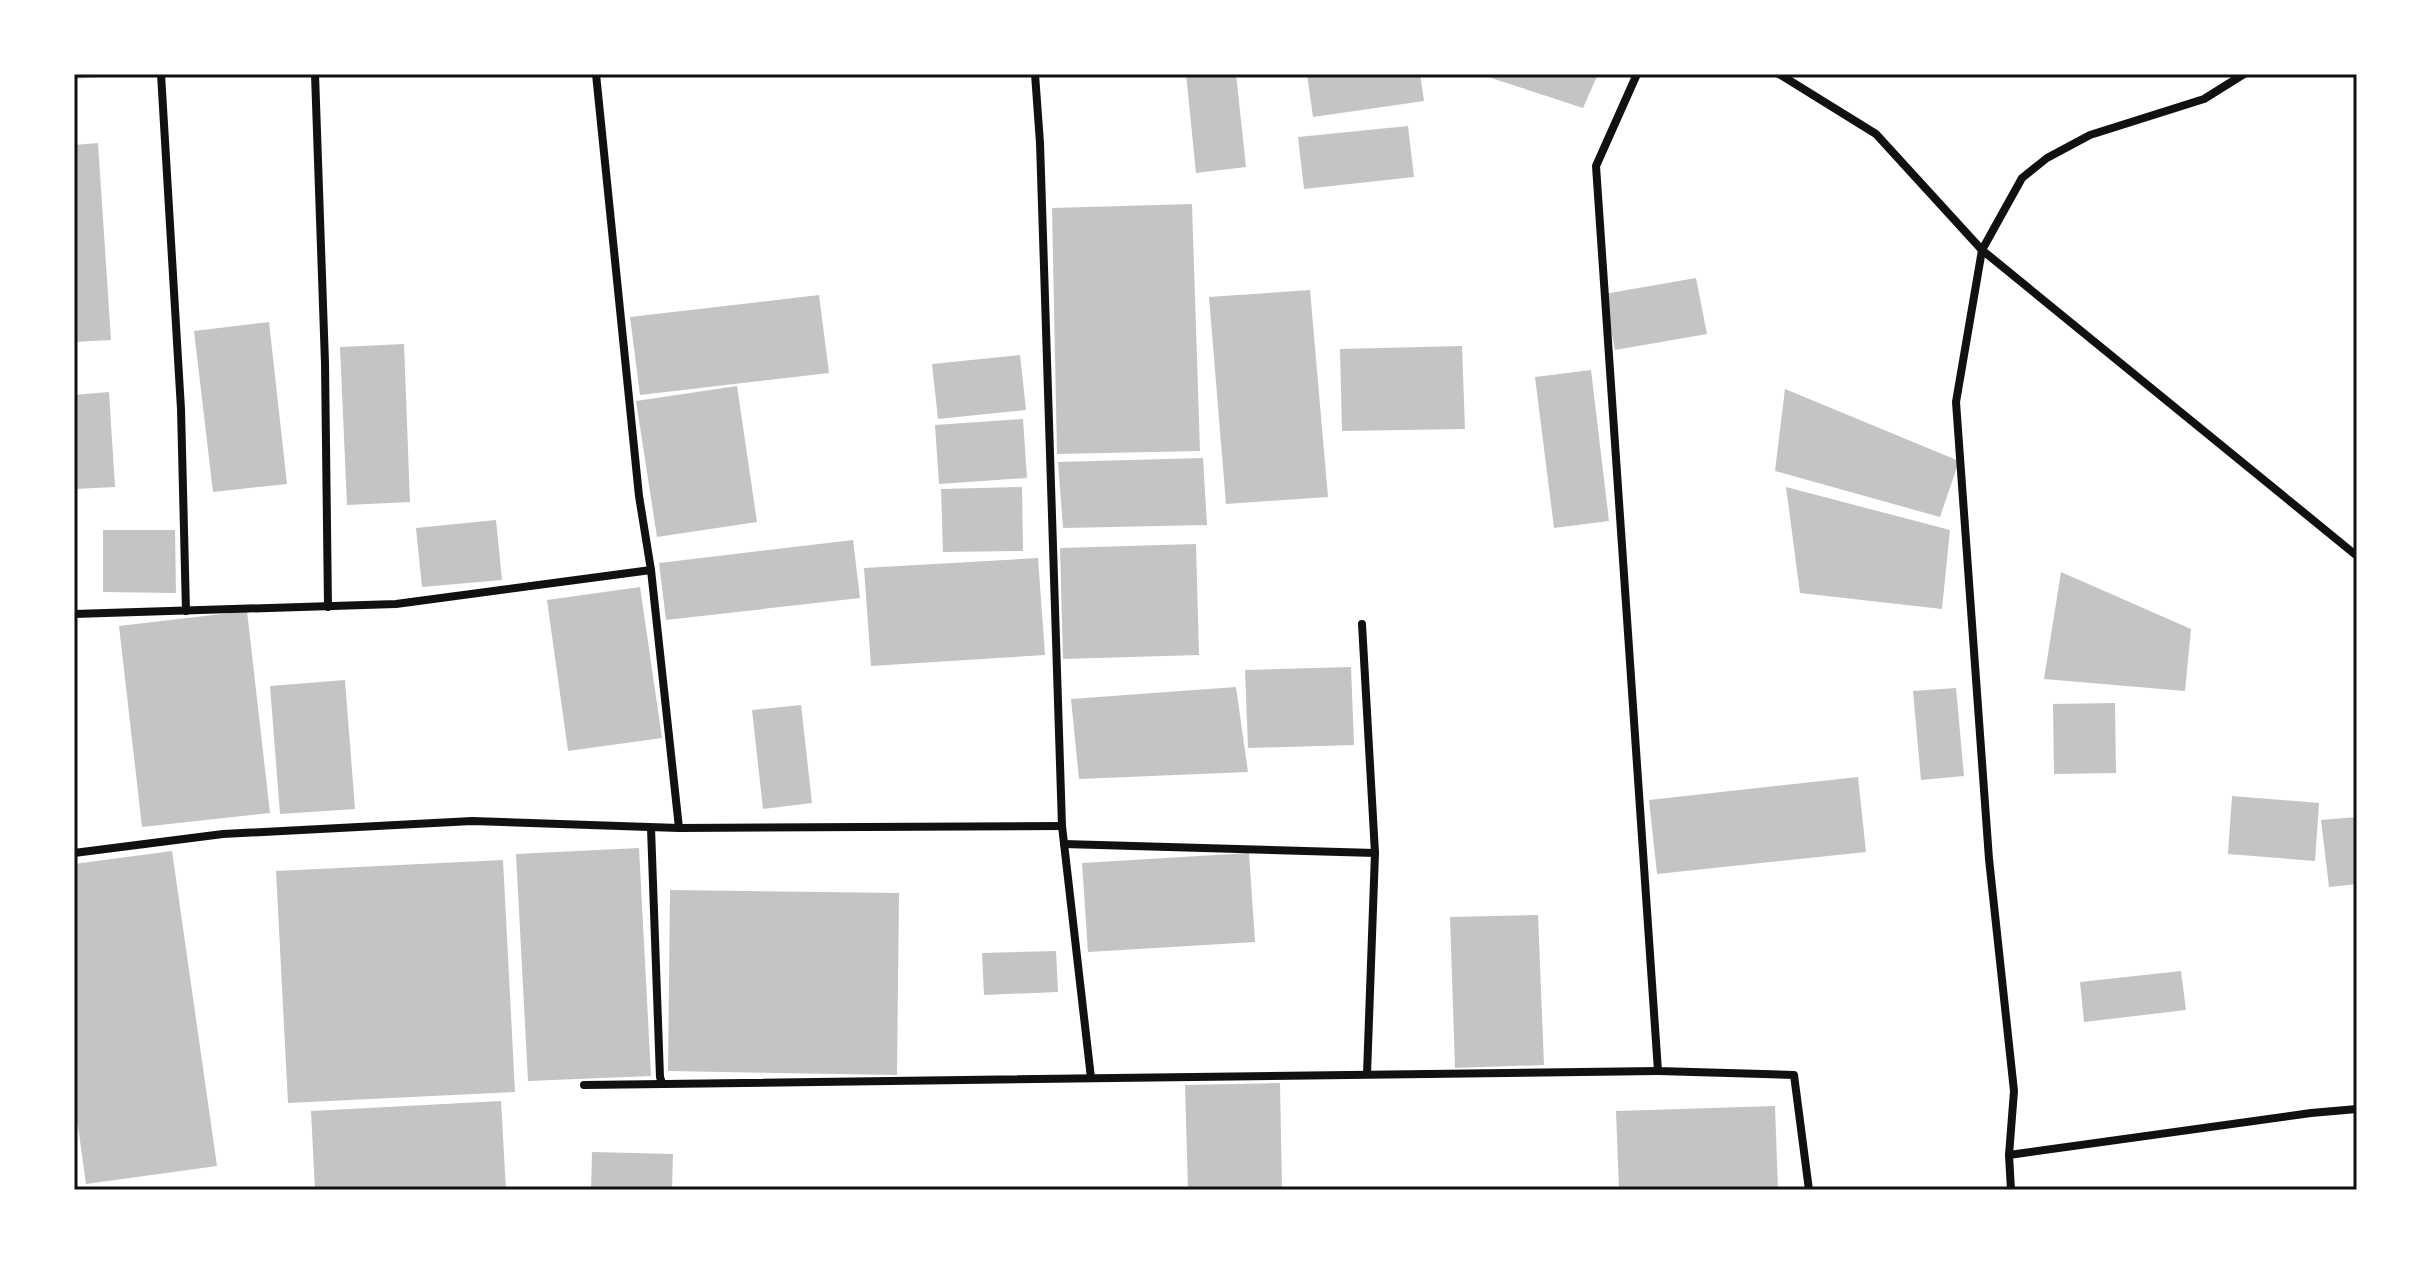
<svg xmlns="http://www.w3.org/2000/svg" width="2431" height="1264" font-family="Raleway,sans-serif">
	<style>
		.building { fill: #c4c4c4 }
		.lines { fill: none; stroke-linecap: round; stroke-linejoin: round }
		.minor { stroke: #111; stroke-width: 8 }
		.neatline { fill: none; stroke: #111; stroke-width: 3 }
	</style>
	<rect width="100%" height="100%" fill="#fff"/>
	<!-- building -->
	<g class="building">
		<path d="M74,74h39v2l-39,3z"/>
		<path d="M1186,74h50l10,93 -50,6z"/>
		<path d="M1307,74h113l4,27 -111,16z"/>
		<path d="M1479,74h119l-15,34z"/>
		<path d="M1408,126l6,51 -110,12 -6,-52z"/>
		<path d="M98,143l13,197 -37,2v-197z"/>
		<path d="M1192,204l8,247 -143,3 -5,-246z"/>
		<path d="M1696,278l11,56 -92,16 -11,-56z"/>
		<path d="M1310,290l18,207 -102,7 -17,-207z"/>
		<path d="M819,295l10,78 -189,22 -10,-78z"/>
		<path d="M269,322l18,162 -74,8 -19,-161z"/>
		<path d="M404,344l6,158 -63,3 -7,-158z"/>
		<path d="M1462,346l3,83 -123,2 -2,-82z"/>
		<path d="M1020,355l6,55 -88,9 -6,-55z"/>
		<path d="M1591,370l18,151 -55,7 -19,-151z"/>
		<path d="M737,386l20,136 -100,15 -21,-136z"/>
		<path d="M1785,389l174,72 -19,56 -165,-46z"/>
		<path d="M109,392l6,95 -41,2v-94z"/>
		<path d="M1023,419l4,59 -88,6 -4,-59z"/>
		<path d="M1203,458l4,67 -144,3 -5,-66z"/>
		<path d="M1022,487l1,64 -80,1 -2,-63z"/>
		<path d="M1786,487l164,43 -8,79 -142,-16z"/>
		<path d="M496,520l6,60 -80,7 -6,-59z"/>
		<path d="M103,530h72l1,63 -73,-1z"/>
		<path d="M853,540l7,58 -194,22 -7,-57z"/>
		<path d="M1196,544l3,111 -136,4 -3,-111z"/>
		<path d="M1038,558l7,97 -174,11 -7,-98z"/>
		<path d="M2061,572l130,57 -6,62 -141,-12z"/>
		<path d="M640,587l22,151 -94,13 -21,-151z"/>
		<path d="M247,611l23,202 -128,14 -23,-201z"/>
		<path d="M1351,667l3,78 -106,3 -3,-78z"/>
		<path d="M345,680l10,129 -75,5 -10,-128z"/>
		<path d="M1236,687l12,85 -169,7 -8,-80z"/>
		<path d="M1956,688l8,88 -43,4 -8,-89z"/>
		<path d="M2115,703l1,70 -62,1 -1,-70z"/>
		<path d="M801,705l11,98 -49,6 -11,-99z"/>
		<path d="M1858,777l8,75 -209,22 -8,-74z"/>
		<path d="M2232,796l87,7 -4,58 -87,-7z"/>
		<path d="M2357,817v67l-28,3 -8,-67z"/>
		<path d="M639,848l12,228 -123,5 -12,-227z"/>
		<path d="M172,851l45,315 -131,18 -12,-86v-234z"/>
		<path d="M1249,853l6,89 -167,10 -6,-89z"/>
		<path d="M503,860l12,232 -227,11 -12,-232z"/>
		<path d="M670,890l229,3 -2,182 -229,-4z"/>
		<path d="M1538,915l6,150 -89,3 -5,-151z"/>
		<path d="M1056,951l2,41 -74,3 -2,-42z"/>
		<path d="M2181,971l5,39 -102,12 -4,-40z"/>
		<path d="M1280,1083l2,107h-94l-3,-105z"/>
		<path d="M501,1101l5,89h-191l-4,-79z"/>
		<path d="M1775,1106l3,84h-159l-3,-79z"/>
		<path d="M592,1152l81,2 -1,36h-81z"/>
	</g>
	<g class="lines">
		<!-- minor -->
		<g class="minor">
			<path d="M161,74l20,335 5,202"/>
			<path d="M315,74l10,289 3,244"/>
			<path d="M596,74l43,422 12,74 28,258"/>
			<path d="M1035,74l5,69 22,683 29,252"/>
			<path d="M1637,74l-41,92 62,905 136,4 15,115"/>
			<path d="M1779,74l97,60 106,116 375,306"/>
			<path d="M74,614l322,-10 255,-34"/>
			<path d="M1362,624l13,229 -8,221"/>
			<path d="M651,828l9,249 2,6"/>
			<path d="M1064,844l311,9"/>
			<path d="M74,853l149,-19 249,-13 207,7 383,-2"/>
			<path d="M584,1085l1074,-14"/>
			<path d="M2009,1155l302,-42 46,-4"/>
			<path d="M2011,1190l-2,-35 5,-64 -25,-232 -33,-457 26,-152 40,-72 25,-20 43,-23 114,-36 40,-25"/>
		</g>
	</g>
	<!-- border -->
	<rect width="2431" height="1264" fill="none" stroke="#ffffff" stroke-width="152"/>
	<rect x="76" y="76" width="2279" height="1112" class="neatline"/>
</svg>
